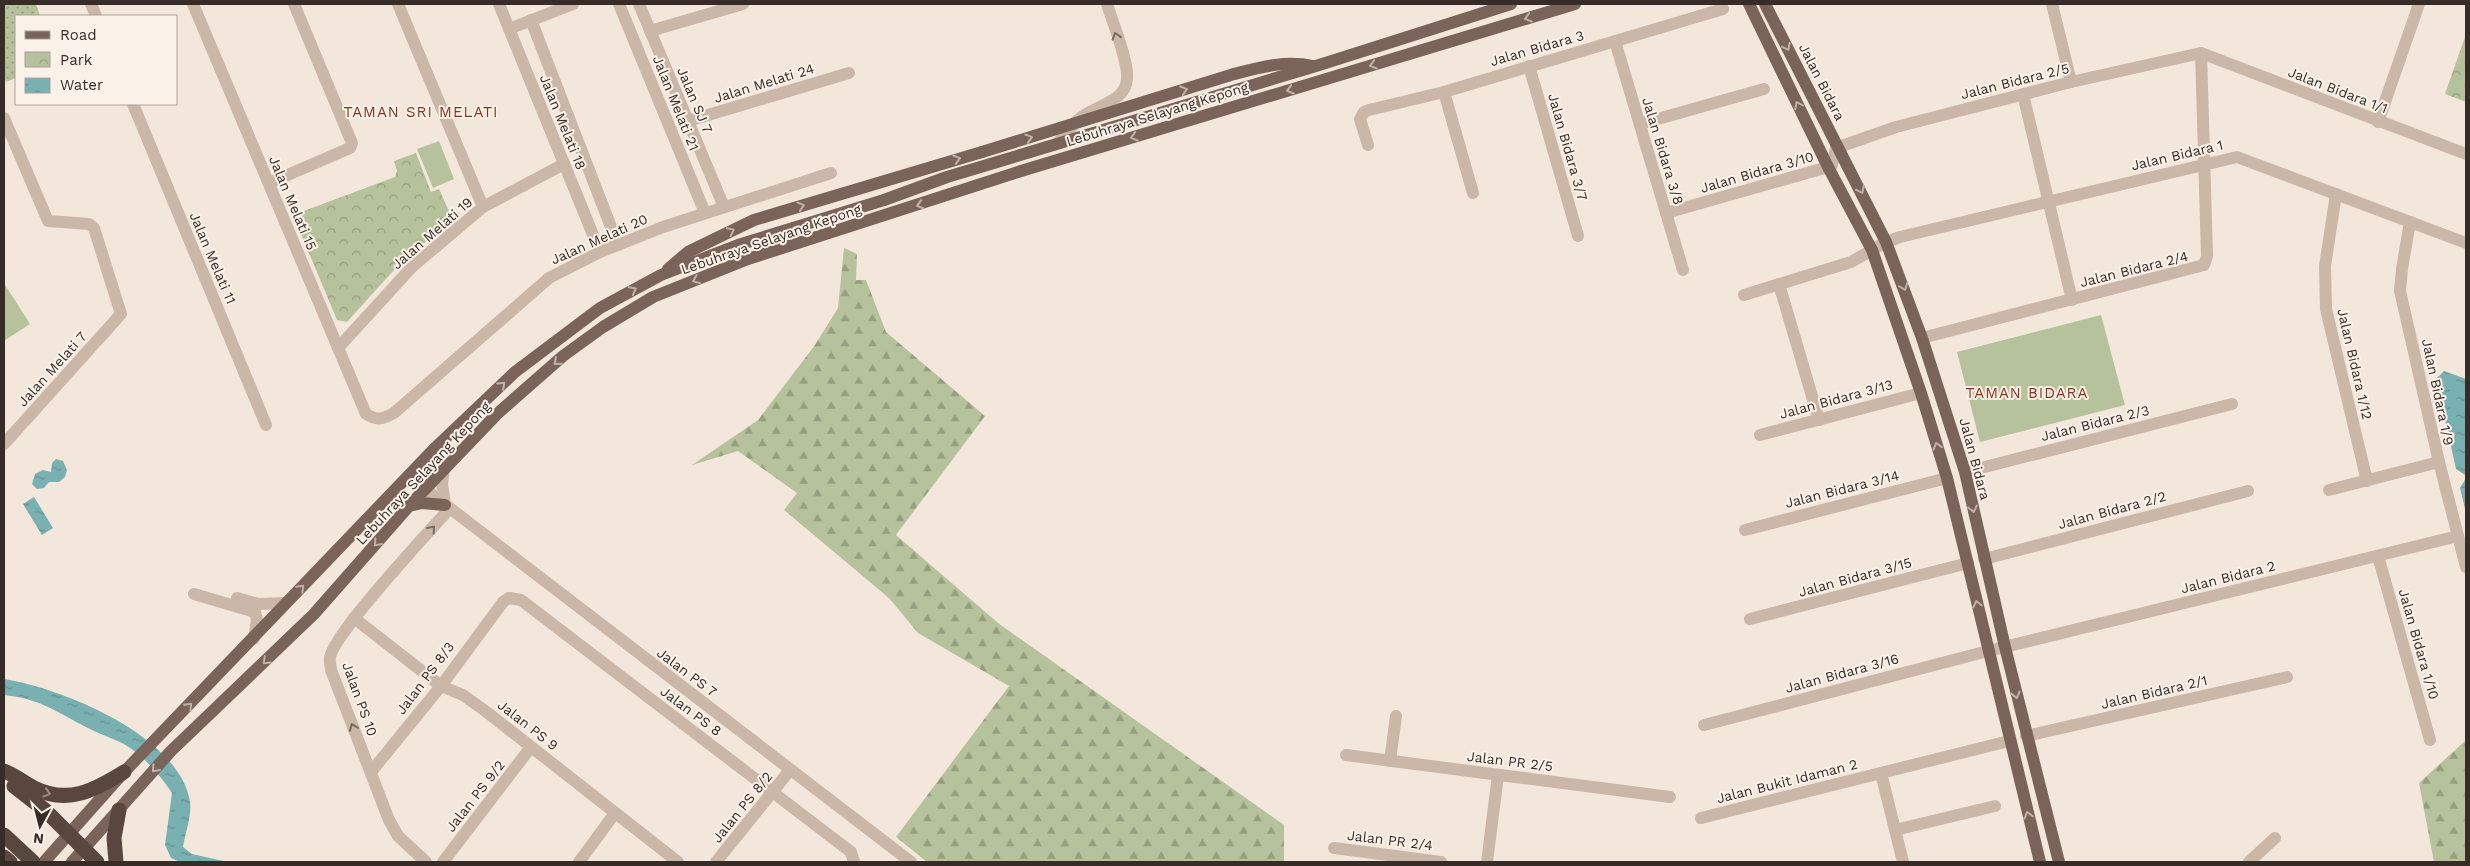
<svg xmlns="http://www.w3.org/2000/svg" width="2470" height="866" font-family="'Work Sans',sans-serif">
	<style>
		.grass { fill: url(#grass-dots) }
		.forest { fill: url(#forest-firs) }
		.park { fill: url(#park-crowns) }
		.pitch { fill: #b6c29b }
		.water { fill: url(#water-ripples) }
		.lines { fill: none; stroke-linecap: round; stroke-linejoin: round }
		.minor { stroke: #cbb7a7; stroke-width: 12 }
		.major { stroke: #7a6358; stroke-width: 12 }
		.highway { stroke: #59463e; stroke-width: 15 }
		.major-bridge { stroke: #7a6358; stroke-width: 12 }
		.oneway { stroke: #c0b1a7 }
		.oneway2 { stroke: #7a6b61 }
		.oneway3 { stroke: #998a82 }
		.labels { text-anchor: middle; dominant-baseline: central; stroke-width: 4; stroke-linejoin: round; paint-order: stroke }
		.street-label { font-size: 14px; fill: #372c28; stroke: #faf1e8 }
		.neighbourhood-label { font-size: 15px; letter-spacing: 1px; fill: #89351e; stroke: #faf1e8 }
	</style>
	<defs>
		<pattern id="grass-dots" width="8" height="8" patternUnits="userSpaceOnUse" patternTransform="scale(1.25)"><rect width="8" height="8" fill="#b6c29b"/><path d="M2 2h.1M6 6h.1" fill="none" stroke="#959e7e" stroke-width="1.8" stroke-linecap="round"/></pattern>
		<pattern id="forest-firs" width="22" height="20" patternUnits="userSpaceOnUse" patternTransform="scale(1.25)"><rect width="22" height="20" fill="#b6c29b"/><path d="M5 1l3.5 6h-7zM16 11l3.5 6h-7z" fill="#959e7e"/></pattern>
		<pattern id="park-crowns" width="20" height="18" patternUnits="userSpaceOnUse" patternTransform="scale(1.25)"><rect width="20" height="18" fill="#b6c29b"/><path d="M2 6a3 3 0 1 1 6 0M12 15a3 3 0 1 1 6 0" fill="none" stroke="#959e7e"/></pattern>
		<pattern id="water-ripples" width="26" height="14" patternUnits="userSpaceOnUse" patternTransform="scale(1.25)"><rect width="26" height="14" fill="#79b0b1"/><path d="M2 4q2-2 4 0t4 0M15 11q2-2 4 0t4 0" fill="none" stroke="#648f90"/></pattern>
	</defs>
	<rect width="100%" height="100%" fill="#f3e7db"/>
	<!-- grass -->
	<path class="grass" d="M4,4h32l4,12h-24v62l-10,4 -2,-5z"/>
	<!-- forest -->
	<g class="forest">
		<path d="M844,248l13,6 -1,26h10l20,52 99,84 -89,119 102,88 286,202v37h-357l-31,-25 113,-151 -91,-53 -29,-35 -105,-88 13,-17 -59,-42 -46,14 66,-45 57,-75 23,-37z"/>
		<path d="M2466,740v122h-32l-15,-79z"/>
	</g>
	<!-- park -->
	<g class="park">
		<path d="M2466,34v68l-21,-8z"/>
		<path d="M416,153l15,39 8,-3 14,31 -50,40 -56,62 -10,-2 -44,-105 102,-38 2,-6 -3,-10z"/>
	</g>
	<!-- pitch -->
	<g class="pitch">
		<path d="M439,141l15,38 -21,9 -16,-39z"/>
		<path d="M4,283l26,41 -26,17z"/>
		<path d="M2101,315l24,90 -145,37 -23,-90z"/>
	</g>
	<!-- water -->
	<g class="water">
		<path d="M2444,371l22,8 -1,96 -9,-6 -20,-90z"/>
		<path d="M56,459l7,2 4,9 -2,7 -6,5h-10l-5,6 -7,1 -5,-5 3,-10 8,-4 8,2 1,-9z"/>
		<path d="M2466,478v35l-6,-25z"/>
		<path d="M34,497l19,31 -11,7 -19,-31z"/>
		<path d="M4,679c58,9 176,57 186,123 2,13 -5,32 -7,45l9,7 36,8h-48l-9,-4 -6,-13 7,-52c-11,-17 -27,-36 -45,-47 -10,-7 -24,-10 -35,-16 -33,-16 -49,-31 -88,-35z"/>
	</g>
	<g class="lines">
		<!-- minor -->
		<g class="minor">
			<path d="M91,4l5,12"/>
			<path d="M193,4l173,410c11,7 17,5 28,-1l155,-135 51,-26 63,-25 168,-54"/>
			<path d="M398,4l85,203"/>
			<path d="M499,4l101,248"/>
			<path d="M619,4l86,209"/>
			<path d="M639,4l85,203"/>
			<path d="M2052,4l19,78"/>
			<path d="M531,20l87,225"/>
			<path d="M509,29l64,-25"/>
			<path d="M650,31l93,-27"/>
			<path d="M1615,41l68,229"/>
			<path d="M2201,53l265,101"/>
			<path d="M1529,66l49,170"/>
			<path d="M1444,92l29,101"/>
			<path d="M2023,94l49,206"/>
			<path d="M133,104l133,321"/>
			<path d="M4,118l44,103 41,3 5,4 27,86 -117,130"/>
			<path d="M688,121l161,-48"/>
			<path d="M2378,122l41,-118"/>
			<path d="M1640,124l124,-35"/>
			<path d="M1058,143c6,-7 13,-16 20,-23 14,-14 48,-17 49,-41 2,-17 -15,-58 -20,-75"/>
			<path d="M1368,145l-8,-26 4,-7 5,-2 75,-18 279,-83"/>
			<path d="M269,183l81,-35 2,-5 -58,-139"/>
			<path d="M2336,194l-11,72 1,43 41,172"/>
			<path d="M1666,213l162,-46 4,-2 4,-17 60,-21 175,-45 130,-29"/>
			<path d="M2410,222l-8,47 -2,22 39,171 27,105"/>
			<path d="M1779,284l40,136"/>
			<path d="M1744,295l107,-33 35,-20 14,-5 337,-80 229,86"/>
			<path d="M1922,338l282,-73 3,-9 -6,-203"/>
			<path d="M338,348l74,-81 71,-60 81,-43"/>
			<path d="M1760,435l161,-42"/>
			<path d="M444,470l-2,14 3,21"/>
			<path d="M1965,472l267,-68"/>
			<path d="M425,489l486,373"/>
			<path d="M2329,490l110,-28"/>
			<path d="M1745,530l202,-52"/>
			<path d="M2378,556l52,184"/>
			<path d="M1984,559l264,-68"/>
			<path d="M194,594l61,18 2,8 -3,19"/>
			<path d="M237,598l21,6 28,-1"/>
			<path d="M354,618l87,68 22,9 25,18 190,149"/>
			<path d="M1750,619l218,-56"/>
			<path d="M1704,725l284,-74 470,-115"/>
			<path d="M2026,736l261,-59"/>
			<path d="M1346,755l324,42"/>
			<path d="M1390,761l6,-45"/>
			<path d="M371,772l70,-86 62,-84 6,-4 12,2 330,252 3,10"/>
			<path d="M1881,773l22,89"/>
			<path d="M1701,818l308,-77"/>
			<path d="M1895,830l100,-24"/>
			<path d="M1334,848l107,14"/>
			<path d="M426,862l-28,-26 -9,-16 -58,-150c0,-4 -2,-8 -1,-12 2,-23 99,-126 120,-150"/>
			<path d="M443,862l88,-115"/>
			<path d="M579,862l36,-49"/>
			<path d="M716,862l74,-92"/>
			<path d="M1487,862l11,-87"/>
			<path d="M2249,862l26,-24"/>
		</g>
		<!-- major -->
		<g class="major">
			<path d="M1749,4l79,163 44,83 49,143 26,85 93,384"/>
			<path d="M1765,4l121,238 36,96 43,134 40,175 54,215"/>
			<path d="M1234,74c27,-7 51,-14 79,-8"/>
			<path d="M668,269l20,-17 66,-32 228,-68"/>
			<path d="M409,506l13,-3 23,2"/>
			<path d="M44,862l80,-90 312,-325 79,-75 85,-64 61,-33 77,-30 146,-45 63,-23 369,-111 195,-62"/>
			<path d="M72,862l99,-111 143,-137 95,-108 88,-92 66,-58 40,-29 50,-30 95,-38 273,-88 554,-167"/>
		</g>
		<!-- highway -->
		<g class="highway">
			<path d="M4,771c11,4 20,12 30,17 34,17 61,2 90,-16"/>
			<path d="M14,786l32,25 51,51"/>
			<path d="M4,835l29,27"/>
			<path d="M4,857l6,5"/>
			<path d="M116,862l-2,-24 5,-28"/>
		</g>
		<!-- major-bridge -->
		<path class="major-bridge" d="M982,152l252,-78"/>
	</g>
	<!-- one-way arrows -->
	<defs><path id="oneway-chevron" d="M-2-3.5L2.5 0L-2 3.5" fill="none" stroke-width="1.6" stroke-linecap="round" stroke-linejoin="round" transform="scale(1.25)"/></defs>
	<g class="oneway">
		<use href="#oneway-chevron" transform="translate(1528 18) rotate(163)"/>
		<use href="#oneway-chevron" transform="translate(1787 47) rotate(62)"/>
		<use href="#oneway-chevron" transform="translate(1373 65) rotate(163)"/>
		<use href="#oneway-chevron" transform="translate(1184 90) rotate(-17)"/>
		<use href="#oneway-chevron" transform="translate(1290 90) rotate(163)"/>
		<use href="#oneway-chevron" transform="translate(1798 105) rotate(-116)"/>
		<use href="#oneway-chevron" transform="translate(1134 137) rotate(163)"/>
		<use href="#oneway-chevron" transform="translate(1029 138) rotate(-17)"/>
		<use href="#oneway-chevron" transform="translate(957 159) rotate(-17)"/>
		<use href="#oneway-chevron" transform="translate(1861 190) rotate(63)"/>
		<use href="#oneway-chevron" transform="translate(920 205) rotate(163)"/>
		<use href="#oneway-chevron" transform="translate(801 206) rotate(-17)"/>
		<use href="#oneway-chevron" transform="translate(731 231) rotate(-26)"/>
		<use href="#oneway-chevron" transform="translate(696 280) rotate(158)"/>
		<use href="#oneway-chevron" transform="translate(1904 287) rotate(69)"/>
		<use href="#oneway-chevron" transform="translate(633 290) rotate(-28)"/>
		<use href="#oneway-chevron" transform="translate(557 362) rotate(139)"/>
		<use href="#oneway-chevron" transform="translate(502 385) rotate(-43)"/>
		<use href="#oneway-chevron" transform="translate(1937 446) rotate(-107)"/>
		<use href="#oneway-chevron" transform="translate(1973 509) rotate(78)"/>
		<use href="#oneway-chevron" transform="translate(377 543) rotate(132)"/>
		<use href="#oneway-chevron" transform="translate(301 588) rotate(-45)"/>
		<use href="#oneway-chevron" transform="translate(1977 604) rotate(-103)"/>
		<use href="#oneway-chevron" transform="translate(266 661) rotate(136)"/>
		<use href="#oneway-chevron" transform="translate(2016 695) rotate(76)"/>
		<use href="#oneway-chevron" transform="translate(189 706) rotate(-46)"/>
		<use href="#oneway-chevron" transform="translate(155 769) rotate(132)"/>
		<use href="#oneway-chevron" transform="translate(2028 815) rotate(-104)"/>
	</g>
	<g class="oneway2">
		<use href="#oneway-chevron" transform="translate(1116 36) rotate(-107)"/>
		<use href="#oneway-chevron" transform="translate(432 529) rotate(-49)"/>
		<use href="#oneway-chevron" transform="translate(353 727) rotate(-111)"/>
	</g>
	<use class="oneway3" href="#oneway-chevron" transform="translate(47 793) rotate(17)"/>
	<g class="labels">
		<!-- street labels -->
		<g class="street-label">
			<text transform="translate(1537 48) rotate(-16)">Jalan Bidara 3</text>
			<text transform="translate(2015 81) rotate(-14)">Jalan Bidara 2/5</text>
			<text transform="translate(1822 82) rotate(63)">Jalan Bidara</text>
			<text transform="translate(764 83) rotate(-17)">Jalan Melati 24</text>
			<text transform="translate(2338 90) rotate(21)">Jalan Bidara 1/1</text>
			<text transform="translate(695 100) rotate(67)">Jalan SJ 7</text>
			<text transform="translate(676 103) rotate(68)">Jalan Melati 21</text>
			<text transform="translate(1157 114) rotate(-17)">Lebuhraya Selayang Kepong</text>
			<text transform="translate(563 122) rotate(68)">Jalan Melati 18</text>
			<text transform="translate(1568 147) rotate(74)">Jalan Bidara 3/7</text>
			<text transform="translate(1663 151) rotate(73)">Jalan Bidara 3/8</text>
			<text transform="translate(2177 155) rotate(-13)">Jalan Bidara 1</text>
			<text transform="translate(1757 172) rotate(-16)">Jalan Bidara 3/10</text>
			<text transform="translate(293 203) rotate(67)">Jalan Melati 15</text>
			<text transform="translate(432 233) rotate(-41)">Jalan Melati 19</text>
			<text transform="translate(599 239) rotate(-24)">Jalan Melati 20</text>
			<text transform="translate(771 239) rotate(-19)">Lebuhraya Selayang Kepong</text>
			<text transform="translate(213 258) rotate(67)">Jalan Melati 11</text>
			<text transform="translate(2134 269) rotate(-14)">Jalan Bidara 2/4</text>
			<text transform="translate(2355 364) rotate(77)">Jalan Bidara 1/12</text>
			<text transform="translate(52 369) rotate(-48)">Jalan Melati 7</text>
			<text transform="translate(2438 392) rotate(78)">Jalan Bidara 1/9</text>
			<text transform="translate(1836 399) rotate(-15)">Jalan Bidara 3/13</text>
			<text transform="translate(2095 423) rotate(-14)">Jalan Bidara 2/3</text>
			<text transform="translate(1975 459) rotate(75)">Jalan Bidara</text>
			<text transform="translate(423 473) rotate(-47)">Lebuhraya Selayang Kepong</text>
			<text transform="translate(1842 489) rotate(-14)">Jalan Bidara 3/14</text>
			<text transform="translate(2112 510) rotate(-15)">Jalan Bidara 2/2</text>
			<text transform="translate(1855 577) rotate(-15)">Jalan Bidara 3/15</text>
			<text transform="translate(2228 577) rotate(-14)">Jalan Bidara 2</text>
			<text transform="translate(2419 644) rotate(74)">Jalan Bidara 1/10</text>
			<text transform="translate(687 672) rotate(37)">Jalan PS 7</text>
			<text transform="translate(1842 673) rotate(-15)">Jalan Bidara 3/16</text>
			<text transform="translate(425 678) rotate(-53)">Jalan PS 8/3</text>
			<text transform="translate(2154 692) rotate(-13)">Jalan Bidara 2/1</text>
			<text transform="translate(360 699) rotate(70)">Jalan PS 10</text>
			<text transform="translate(691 711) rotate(37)">Jalan PS 8</text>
			<text transform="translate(528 725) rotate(38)">Jalan PS 9</text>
			<text transform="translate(1510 761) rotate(7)">Jalan PR 2/5</text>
			<text transform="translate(1787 781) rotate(-14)">Jalan Bukit Idaman 2</text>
			<text transform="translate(475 796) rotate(-52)">Jalan PS 9/2</text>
			<text transform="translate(742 807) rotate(-51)">Jalan PS 8/2</text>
			<text transform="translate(1390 840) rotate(7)">Jalan PR 2/4</text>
		</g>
		<!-- neighbourhood labels -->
		<g class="neighbourhood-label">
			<text x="421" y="112">TAMAN SRI MELATI</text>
			<text x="2027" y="393">TAMAN BIDARA</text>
		</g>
	</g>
	<!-- border -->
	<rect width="2470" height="866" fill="none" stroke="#372c28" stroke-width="10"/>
	<!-- legend -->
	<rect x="15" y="15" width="162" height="90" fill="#faf1e8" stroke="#aca29b"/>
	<rect x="25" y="31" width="25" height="8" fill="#7a6358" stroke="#aca29b"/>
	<text x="60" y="40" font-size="15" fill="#372c28">Road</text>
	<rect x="25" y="52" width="25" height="15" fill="url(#park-crowns)" stroke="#aca29b"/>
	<text x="60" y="65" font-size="15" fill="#372c28">Park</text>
	<rect x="25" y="78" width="25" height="15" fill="url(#water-ripples)" stroke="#aca29b"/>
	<text x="60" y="90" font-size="15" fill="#372c28">Water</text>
	<!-- north arrow -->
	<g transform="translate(40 826) rotate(187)" stroke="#faf1e8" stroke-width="4" paint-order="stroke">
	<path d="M0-4L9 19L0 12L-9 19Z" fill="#372c28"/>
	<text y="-8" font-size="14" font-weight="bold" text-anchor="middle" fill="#372c28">N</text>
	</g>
</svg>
